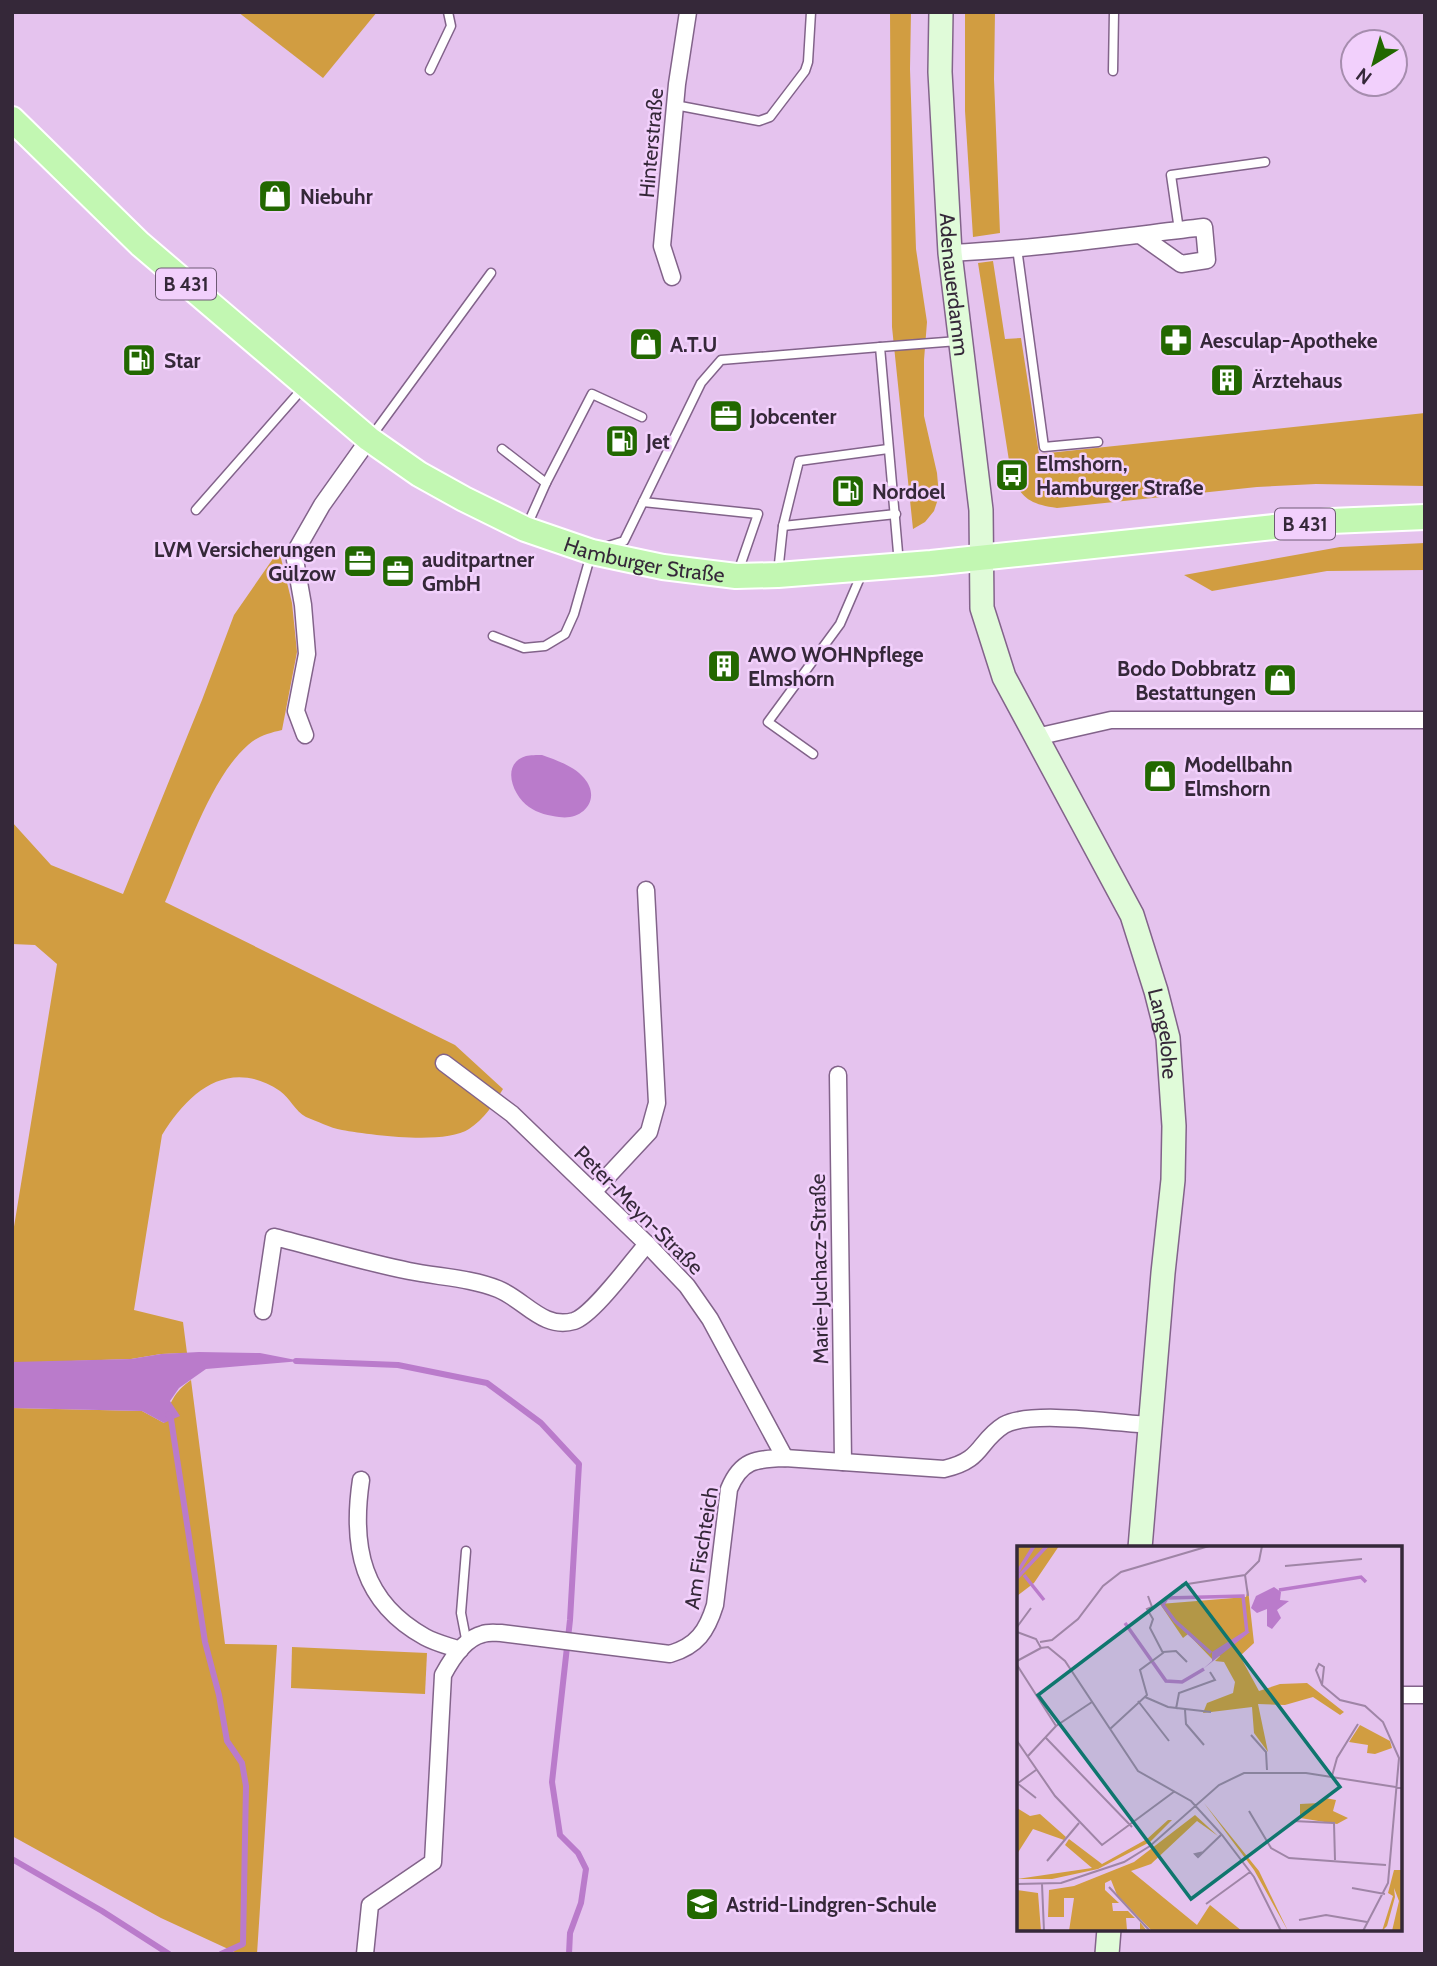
<svg xmlns="http://www.w3.org/2000/svg" width="1437" height="1966" font-family="Cabin,sans-serif">
	<style>
		.green { fill: #d19d41 }
		.water { fill: #ba7bcb }
		.lines { fill: none; stroke-linecap: round; stroke-linejoin: round }
		.stream { stroke: #ba7bcb; stroke-width: 6 }
		.lane-casing { stroke: #82638a; stroke-width: 11 }
		.street-casing { stroke: #82638a; stroke-width: 19 }
		.secondary-casing { stroke: #82638a; stroke-width: 26 }
		.primary-casing { stroke: #fff; stroke-width: 28 }
		.lane { stroke: #fff; stroke-width: 8 }
		.street { stroke: #fff; stroke-width: 16 }
		.secondary { stroke: #e0fbd9; stroke-width: 23 }
		.primary { stroke: #c2f7b2; stroke-width: 24 }
		.labels { text-anchor: middle; dominant-baseline: central; stroke-width: 5; stroke-linejoin: round; paint-order: stroke }
		.shield { fill: #f2d0fc; stroke: #6e5a74; stroke-width: 2 }
		.shield-label { font-size: 19px; font-weight: bold; fill: #352839 }
		.street-label { font-size: 21px; fill: #352839; stroke: #f2d0fc }
		.poi-label { font-size: 21px; font-weight: bold; fill: #352839; stroke: #f2d0fc; text-anchor: start }
		.inset-river { fill: none; stroke: #ba7bcb; stroke-width: 3.5 }
		.inset-road { fill: none; stroke: #9f85a6; stroke-width: 2 }
		.view { fill: #0f766e; fill-opacity: 0.15; stroke: #0f766e; stroke-width: 3.5 }
		.inset-edge { fill: none; stroke: #352839; stroke-width: 3.5 }
	</style>
	<rect width="100%" height="100%" fill="#e5c3ee"/>
	<!-- green -->
	<g class="green">
		<path d="M238,12h139l-54,66z"/>
		<path d="M890,12h21l-1,57 6,180 11,73 -3,38v56l13,57 2,23 -5,15 -9,11 -12,7 -21,-202z"/>
		<path d="M965,12h30l-1,67 6,154 -27,4 -8,-126z"/>
		<path d="M993,261l12,78 16,-1 18,116 386,-41v73l-109,-2 -59,3 -200,21c-30,-4 -39,-12 -47,-41l-32,-204z"/>
		<path d="M1425,543v27l-98,1 -115,20 -28,-16 156,-28z"/>
		<path d="M279,550l13,53 5,49 -15,78c-13,3 -24,6 -34,15 -37,32 -63,111 -83,157l290,143 48,44c-9,15 -19,30 -34,40 -24,16 -99,6 -127,1 -12,-2 -25,-9 -36,-13 -11,-6 -16,-19 -26,-26 -51,-34 -91,0 -118,44l-28,175 49,12 4,31 -26,1 -30,5 -119,4v-124l45,-275 -22,-19 -23,-1v-122l39,43 72,29 79,-194 32,-85z"/>
		<path d="M191,1380l34,264 52,1 -20,309h-18l-78,-36 -149,-82v-428l130,3 22,12c5,-19 10,-31 27,-43z"/>
		<path d="M292,1647l135,6 -2,41 -134,-6z"/>
	</g>
	<!-- water -->
	<g class="water">
		<path d="M542,755c14,5 32,11 42,23 18,21 -1,43 -25,39 -9,-1 -22,-4 -30,-10 -16,-11 -29,-43 -3,-51 4,-1 11,-1 16,-1z"/>
		<path d="M199,1352l61,1 41,8 -95,8 -27,19 -9,13 10,15 -16,7 -22,-12 -130,-3v-46l119,-3 30,-5z"/>
	</g>
	<g class="lines">
		<!-- stream -->
		<g class="stream">
			<path d="M296,1361l102,4 89,18 54,40 38,41 -9,156 -18,162 8,53 18,18 8,16 -5,34 -11,30 -1,21"/>
			<path d="M168,1415l3,4 34,223 14,53 8,46 15,22 4,23 -3,158 -22,10"/>
			<path d="M12,1859l90,52 67,43"/>
		</g>
		<!-- lane casing -->
		<g class="lane-casing">
			<g id="lane">
				<path d="M430,70l21,-44 -3,-14"/>
				<path d="M1113,71l1,-59"/>
				<path d="M675,105l84,16 11,-4 35,-46 3,-9 3,-50"/>
				<path d="M1179,230l-8,-55 94,-13"/>
				<path d="M1017,248l27,199 54,-5"/>
				<path d="M371,437l120,-164"/>
				<path d="M502,449l44,34 -20,45"/>
				<path d="M546,483l46,-89 50,23"/>
				<path d="M643,502l115,12 -20,58"/>
				<path d="M196,510l107,-122"/>
				<path d="M783,526l113,-12"/>
				<path d="M605,547l19,-6 77,-158 20,-23 159,-13"/>
				<path d="M899,564l-19,-217 78,-6"/>
				<path d="M778,573l5,-47 16,-65 89,-12"/>
				<path d="M493,636l31,12 21,-2 20,-12 9,-20 17,-60"/>
				<path d="M813,754l-45,-32 72,-98 22,-51"/>
				<path d="M466,1551l-5,62 6,31"/>
			</g>
		</g>
		<!-- street casing -->
		<g class="street-casing">
			<g id="street">
				<path d="M950,253c85,-4 169,-16 254,-26l3,33 -26,4 -41,-29"/>
				<path d="M672,277l-10,-31 15,-162 11,-72"/>
				<path d="M305,735l-9,-24 11,-57 -4,-49 -9,-51 28,-49 47,-66"/>
				<path d="M1036,737l75,-17h314"/>
				<path d="M444,1063l68,51 135,130 40,42 23,33 75,139"/>
				<path d="M838,1075l5,387"/>
				<path d="M594,1191l55,-59 8,-29 -11,-213"/>
				<path d="M263,1311l11,-74c45,11 90,25 135,34 29,6 62,7 89,18 27,11 45,41 76,32 19,-6 58,-60 73,-77"/>
				<path d="M361,1480c-10,67 1,122 64,157 11,6 24,9 35,13"/>
				<path d="M1400,1695h25"/>
				<path d="M365,1954l5,-49 63,-43 10,-187c8,-15 22,-37 40,-41 5,-2 12,-1 18,-1l169,21c27,-8 37,-23 45,-49l14,-116c12,-29 26,-30 56,-31l159,11c40,-9 33,-27 60,-44 27,-15 112,-2 146,0"/>
			</g>
		</g>
		<!-- secondary casing -->
		<g class="secondary-casing">
			<g id="secondary">
				<path id="s1" d="M941,12l-1,60 10,181 31,257 1,98 22,69 128,238 24,76 12,47 6,88 -1,54 -10,93 -23,275"/>
				<path d="M1107,1954l2,-25"/>
			</g>
		</g>
		<!-- primary casing -->
		<g class="primary-casing">
			<g id="primary">
				<path id="s2" d="M12,119l128,125 229,195 50,35 45,25 61,30 67,23 71,15 73,9 42,-1 153,-12 400,-42 94,-4"/>
			</g>
		</g>
		<!-- lane -->
		<use href="#lane" class="lane"/>
		<!-- street -->
		<use href="#street" class="street"/>
		<!-- secondary -->
		<use href="#secondary" class="secondary"/>
		<!-- primary -->
		<use href="#primary" class="primary"/>
	</g>
	<!-- icons -->
	<defs>
		<g id="shop-square" transform="scale(1.75)"><rect x="-9" y="-9" width="18" height="18" rx="4" fill="#226800" stroke="#f2d0fc"/><path d="M-5-2.5h2.3a2.7 3.5 0 0 1 5.4 0H5L5.5 6h-11ZM-1.5-2.5h3a1.5 2.3 0 0 0-3 0Z" fill="#fff"/></g>
		<g id="pharmacy-square" transform="scale(1.75)"><rect x="-9" y="-9" width="18" height="18" rx="4" fill="#226800" stroke="#f2d0fc"/><path d="M-2-6h4v4h4v4h-4v4h-4v-4h-4v-4h4Z" fill="#fff"/></g>
		<g id="fuel-square" transform="scale(1.75)"><rect x="-9" y="-9" width="18" height="18" rx="4" fill="#226800" stroke="#f2d0fc"/><path d="M-5.5-6h7V0h2V4h1.3V-2.5L3-4.5l.8-.8L6-3V5H2.5V1h-1V6h-7ZM-4.2-4.7v3.2H.2V-4.7Z" fill="#fff"/></g>
		<g id="building-square" transform="scale(1.75)"><rect x="-9" y="-9" width="18" height="18" rx="4" fill="#226800" stroke="#f2d0fc"/><path d="M-4-6H4V6H1V3H-1V6H-4ZM-2.5-4.3h1.7v1.8h-1.7ZM.8-4.3h1.7v1.8H.8ZM-2.5-1h1.7V.8h-1.7ZM.8-1h1.7V.8H.8Z" fill="#fff"/></g>
		<g id="office-square" transform="scale(1.75)"><rect x="-9" y="-9" width="18" height="18" rx="4" fill="#226800" stroke="#f2d0fc"/><path d="M-6-3h4V-5.5h4V-3h4V5H-6ZM-1-4.5V-3h2v-1.5ZM-6 0V1H6V0Z" fill="#fff"/></g>
		<g id="bus-square" transform="scale(1.75)"><rect x="-9" y="-9" width="18" height="18" rx="4" fill="#226800" stroke="#f2d0fc"/><path d="M-5-6H5V4H4V6H2V4H-2V6H-4V4H-5ZM-3.5-4V0h7V-4ZM-3.5 1.2v1.5H-2V1.2ZM2 1.2v1.5H3.5V1.2Z" fill="#fff"/></g>
		<g id="school-square" transform="scale(1.75)"><rect x="-9" y="-9" width="18" height="18" rx="4" fill="#226800" stroke="#f2d0fc"/><path d="M0-5L7-2L0 1L-7-2ZM-4 1L0 2.5L4 1V4Q0 6-4 4Z" fill="#fff"/></g>
	</defs>
	<g fill-rule="evenodd">
		<use href="#shop-square" x="275" y="196"/>
		<use href="#pharmacy-square" x="1176" y="340"/>
		<use href="#shop-square" x="646" y="344"/>
		<use href="#fuel-square" x="139" y="360"/>
		<use href="#building-square" x="1227" y="380"/>
		<use href="#office-square" x="726" y="416"/>
		<use href="#fuel-square" x="622" y="441"/>
		<use href="#bus-square" x="1012" y="475"/>
		<use href="#fuel-square" x="848" y="491"/>
		<use href="#office-square" x="360" y="561"/>
		<use href="#office-square" x="398" y="571"/>
		<use href="#building-square" x="724" y="666"/>
		<use href="#shop-square" x="1280" y="680"/>
		<use href="#shop-square" x="1160" y="776"/>
		<use href="#school-square" x="702" y="1904"/>
	</g>
	<g class="labels">
		<!-- shield labels -->
		<g class="shield">
			<rect x="156" y="268.5" width="60" height="31" rx="5"/>
			<rect x="1275" y="508.5" width="60" height="31" rx="5"/>
		</g>
		<g class="shield-label">
			<text x="186" y="284">B 431</text>
			<text x="1305" y="524">B 431</text>
		</g>
		<!-- street labels -->
		<g class="street-label">
			<text transform="translate(651 143) rotate(-85)">Hinterstraße</text>
			<text stroke="none"><textPath href="#s1" startOffset="273">Adenauerdamm</textPath></text>
			<text stroke="none"><textPath href="#s2" startOffset="784">Hamburger Straße</textPath></text>
			<text stroke="none"><textPath href="#s1" startOffset="1064">Langelohe</textPath></text>
			<text transform="translate(639 1210) rotate(45)">Peter-Meyn-Straße</text>
			<text transform="translate(819 1269) rotate(-91)">Marie-Juchacz-Straße</text>
			<text transform="translate(701 1548) rotate(-81)">Am Fischteich</text>
		</g>
		<!-- poi labels -->
		<g class="poi-label">
			<text x="300" y="196">Niebuhr</text>
			<text x="1200" y="340">Aesculap-Apotheke</text>
			<text x="670" y="344">A.T.U</text>
			<text x="164" y="360">Star</text>
			<text x="1252" y="380">Ärztehaus</text>
			<text x="750" y="416">Jobcenter</text>
			<text x="646" y="441">Jet</text>
			<text x="1036" y="463">Elmshorn,<tspan x="1036" dy="24">Hamburger Straße</tspan></text>
			<text x="872" y="491">Nordoel</text>
			<text x="336" y="549" text-anchor="end">LVM Versicherungen<tspan x="336" dy="24">Gülzow</tspan></text>
			<text x="422" y="559">auditpartner<tspan x="422" dy="24">GmbH</tspan></text>
			<text x="748" y="654">AWO WOHNpflege<tspan x="748" dy="24">Elmshorn</tspan></text>
			<text x="1256" y="668" text-anchor="end">Bodo Dobbratz<tspan x="1256" dy="24">Bestattungen</tspan></text>
			<text x="1184" y="764">Modellbahn<tspan x="1184" dy="24">Elmshorn</tspan></text>
			<text x="726" y="1904">Astrid-Lindgren-Schule</text>
		</g>
	</g>
	<!-- overview -->
	<g transform="translate(1017 1546)">
		<rect width="385" height="385" fill="#e5c3ee"/>
		<path d="M0,0h42l-25,37 -17,13zM231,43l6,54 -14,13 19,35 21,-7 27,-1 37,29 -4,3 -27,-18 -28,8 -27,-1 10,48 -14,-19 -2,-26 -49,6 4,-10 26,-10 2,-11 -11,-20 -9,-1 5,-5 -5,-4 -3,7 -24,-25 -5,4 -23,-34 86,-7zM343,179l30,16 2,7 -17,6 -8,-1 1,-8 -19,-3zM308,252l11,2 -3,11 15,7 -11,6 -37,-6v-14l20,-1zM187,257l55,68 29,60 -34,-61zM0,262l13,8 10,-2 26,23 -2,3 -31,-11 -16,25zM178,269l23,21 -21,-15 -46,43 -20,7 66,54 13,-20 32,26h-90l-35,-36 -6,-15 -6,3v7l14,13h-7l1,8h15l7,7h-9l1,12h13v-8l7,9h-78l5,-33h-10v19h-16l1,-27 25,-4 60,-24zM151,274h4l-22,22 -52,27 -46,10h-35l75,-11 -27,-23 4,-6 33,25 45,-25zM377,324h8v55l-1,6h-9l7,-30 -5,-13 1,9 -8,29 -5,5 11,-35 -5,-3zM0,344l21,3 3,38h-24z" fill="#d19d41"/>
		<path d="M257,41l7,5 -1,8 9,1 -12,9 4,8 -9,11 -5,-3v-17l-10,4 -6,-5 5,-12zM228,85l5,1 -47,37 9,-8v-9z" fill="#ba7bcb"/>
		<path class="inset-river" d="M0,27l17,-27M7,29l20,25M0,32l30,-32M262,44l82,-13 5,5M108,77l41,58 16,1 22,-13M194,107l-36,-32 -12,-16 4,-7 76,-2 4,37"/>
		<path class="inset-road" d="M268,20l77,-7M228,29l3,21M164,39l64,-10 14,-14 3,-15M0,81l14,-19M0,86l19,7 5,9 7,-1 17,14 73,110 53,30 31,34 32,42 27,54M23,96l12,-2 26,-21 25,-33 18,-14 88,-26M146,106l13,-1 11,11M0,115l24,-13M0,119l39,61M305,139l2,-18 -5,-3 -3,6 6,15 18,15 25,6 18,16 16,36 -11,125 -25,48M128,151l23,10 43,5M121,155l31,40M159,163l3,-16 36,-13 -5,-8M168,164l1,14 18,21M93,183l37,-34 -7,-25 23,-17 -13,-25 3,-9 -6,-10 5,-2 -4,-11M234,189l15,17 1,18M29,192l86,89M0,195l38,55 47,49 73,-54M11,210l28,-30 36,-24M315,230l5,-18 21,-34M0,237l19,15M1,237l18,-13M232,265l22,37 18,10 97,7M276,275l41,2 1,37M187,306l-9,2 3,3 23,-22M30,315l32,-38M0,338l44,-1 63,-21 26,-16 69,-61 25,-12h62l96,15M25,338l2,47M92,341l41,44M335,342l33,6M189,358l44,-32M282,374l27,-5 41,7"/>
		<path class="view" d="M169,37l154,204 -149,112 -153,-204z"/>
		<rect width="385" height="385" class="inset-edge"/>
	</g>
	<!-- border -->
	<rect width="1437" height="1966" fill="none" stroke="#352839" stroke-width="28"/>
	<!-- north arrow -->
	<g transform="translate(1374 63) rotate(217)"><circle r="33" fill="#f2d0fc" stroke="#a68dae" stroke-width="2"/>
	<path d="M0-5L12 26L0 18L-12 26Z" fill="#226800"/>
	<text y="-10" font-size="19" font-weight="bold" text-anchor="middle" fill="#352839">N</text>
	</g>
</svg>
